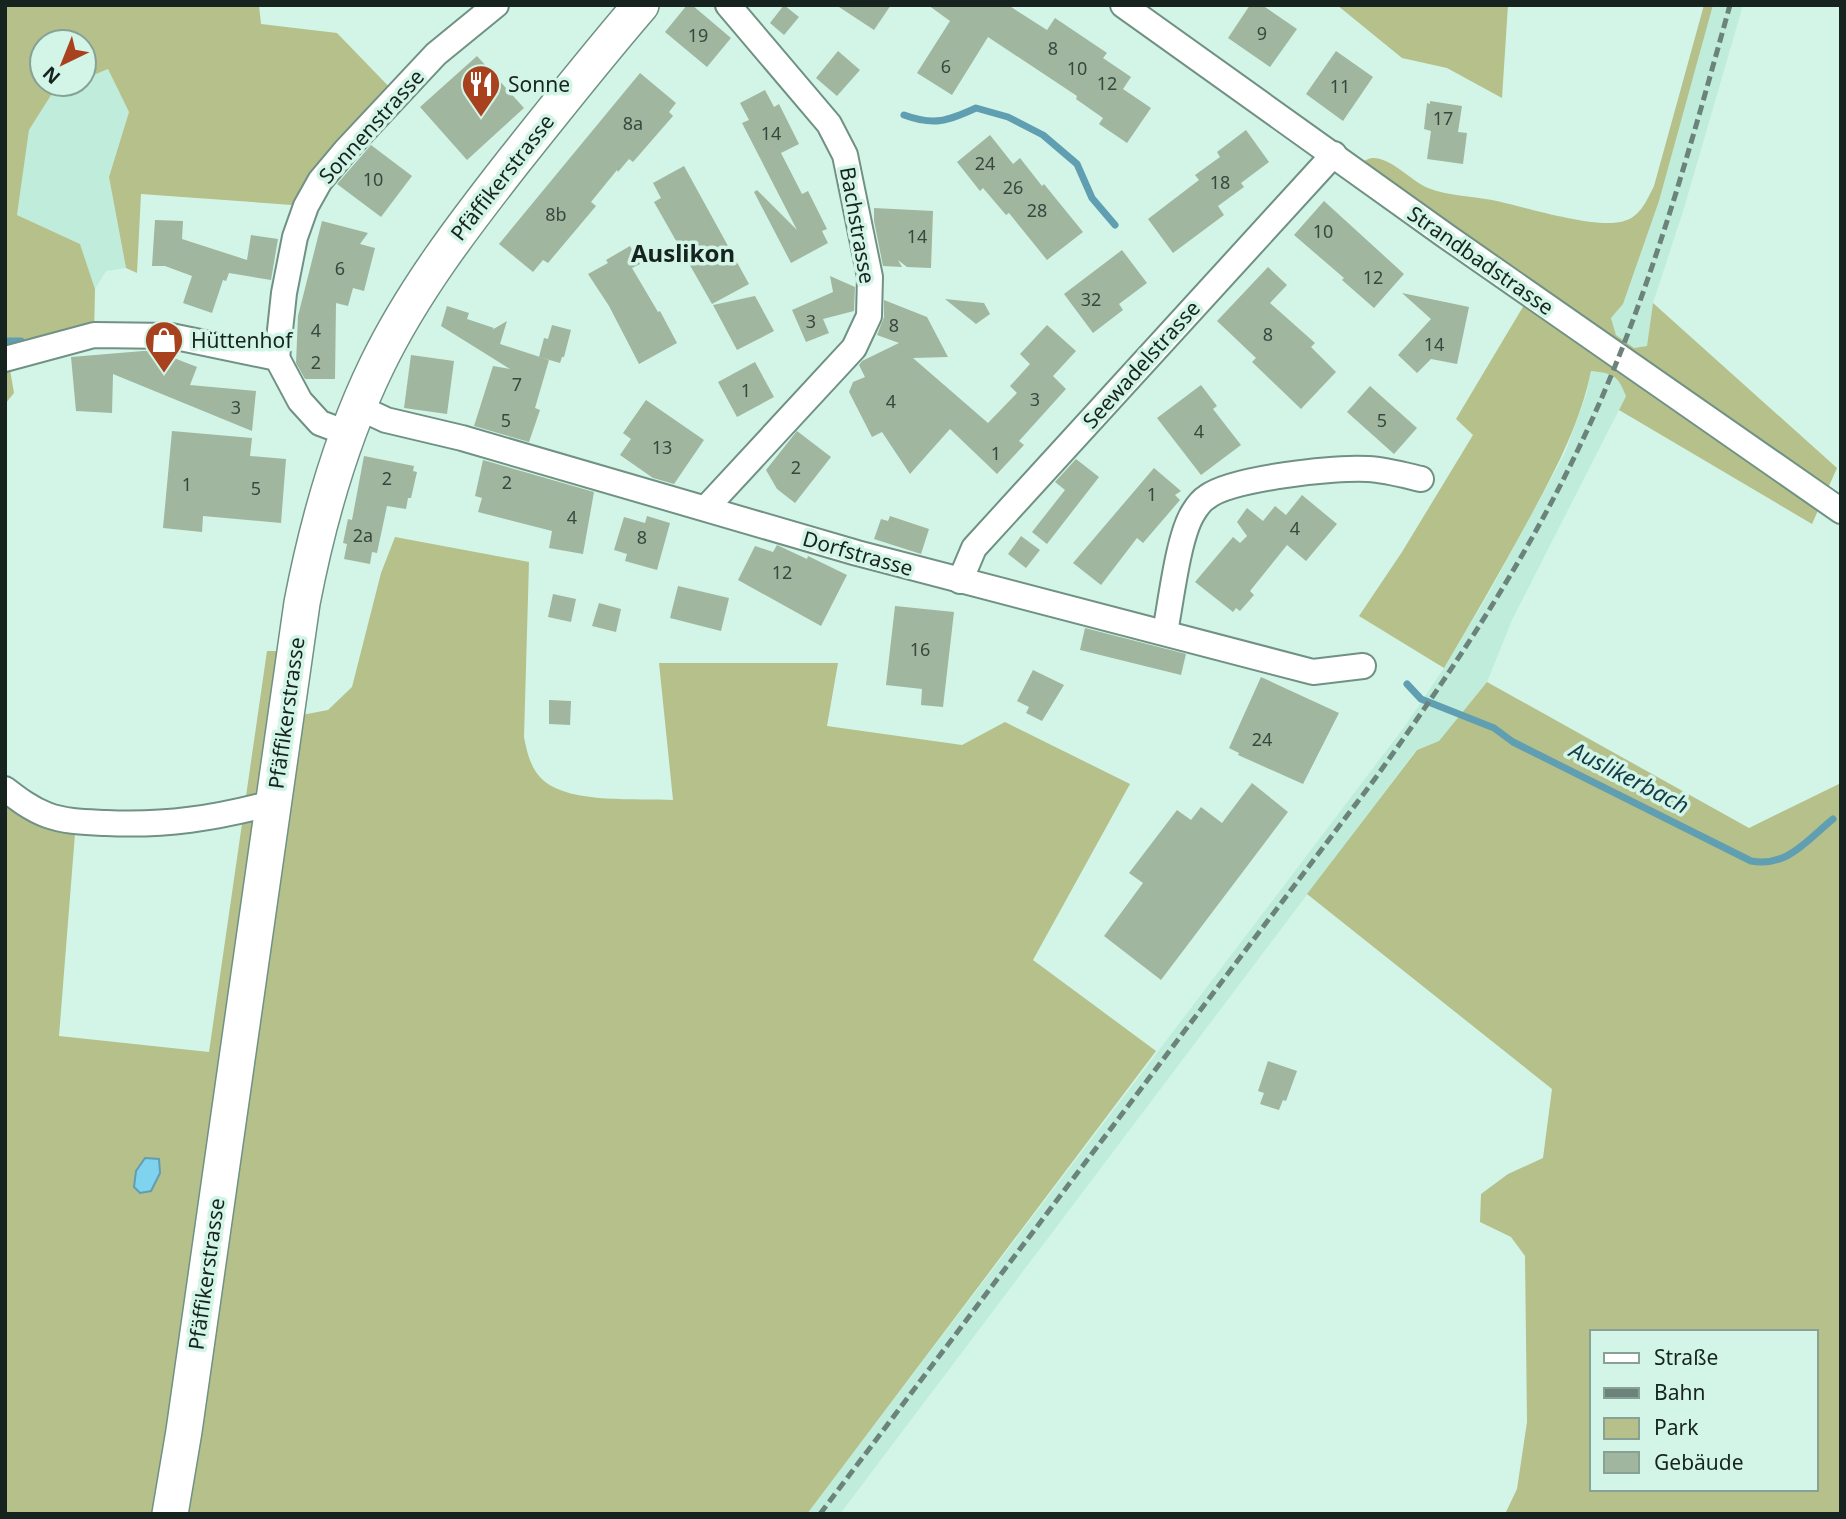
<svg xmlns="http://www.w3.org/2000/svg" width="1846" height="1519" font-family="'Noto Sans',sans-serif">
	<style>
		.built { fill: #bfecdb }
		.green { fill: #b5c08a; fill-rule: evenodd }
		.water { fill: #80d3ef; stroke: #609eb1; stroke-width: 2 }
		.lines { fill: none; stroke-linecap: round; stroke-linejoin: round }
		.stream { stroke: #609eb1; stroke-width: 7 }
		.building { fill: #a0b69e }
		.minor-casing { stroke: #709184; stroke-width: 28 }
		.secondary-casing { stroke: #709184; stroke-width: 38 }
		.minor { stroke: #fff; stroke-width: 24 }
		.secondary { stroke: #fff; stroke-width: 35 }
		.rail { stroke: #6c837b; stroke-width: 5; stroke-dasharray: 10 5; stroke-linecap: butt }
		.labels { text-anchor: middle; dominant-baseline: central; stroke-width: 7; stroke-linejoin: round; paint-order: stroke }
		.number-label { font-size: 18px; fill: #38483f }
		.poi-label { font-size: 21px; fill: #16231f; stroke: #d2f5e7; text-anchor: start }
		.street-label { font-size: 21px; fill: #16231f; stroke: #d2f5e7 }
		.water-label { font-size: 23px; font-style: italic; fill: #153b48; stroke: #d2f5e7 }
		.quarter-label { font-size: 24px; font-weight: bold; fill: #16231f; stroke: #d2f5e7 }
	</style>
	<rect width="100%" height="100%" fill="#d2f5e7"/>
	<!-- built -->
	<g class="built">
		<path d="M1713,5h30l-59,203 -31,95 -6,43 -13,2 -18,-13 -5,-17 12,-14 36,-103z"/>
		<path d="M108,69l21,43 -20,65 17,91 -20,3 -11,18 -15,-45 -63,-29 12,-85 24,-38 19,-8h12v-5z"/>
		<path d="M1591,371l21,3 8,7 6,15 -114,224 -25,62 -48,59 -23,9 -576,764h-33l598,-788 39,-58 45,-75 76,-140 21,-58z"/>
	</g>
	<!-- green -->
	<g class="green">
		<path d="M5,5h254l2,19 76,9 60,62 -91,111 -165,-12 -4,79 -11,-5 -17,-91 20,-65 -21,-43 -24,10v-37h-42v42h30l-19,8 -24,38 -12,85 63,29 15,45 -1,46 -86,23 6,35 -9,11z"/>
		<path d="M1337,5h171l-6,93 -55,-30 -45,-10z"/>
		<path d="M1704,5h9l-54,196 -36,103 -12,14 5,17 18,13 13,-2 6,-43 184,165 -25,56 -193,-114 7,-14c-9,-22 -12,-22 -35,-25 -11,53 -36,100 -62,148 -27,50 -56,100 -85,149l-85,-52 43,-64 71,-117 -17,-16 74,-124 -178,-128c6,-2 14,-8 20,-9 19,-1 39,23 56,30 21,8 42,8 64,12 31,6 104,30 132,21 16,-4 23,-21 30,-35z"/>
		<path d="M395,537l134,25 -5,175c3,16 7,33 20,44 27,23 94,17 129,19l-14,-137h179l-11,63 135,19 43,-23 125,62 -97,176 123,91 -349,463h-802v-725l71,32 -17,215 150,16 58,-401h28l-9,67 42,-8 24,-23 29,-114z"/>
		<path d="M1487,682l262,146 92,-45v731h-336l12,-25 10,-67 -2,-166 -14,-19 -31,-15 1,-28 27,-20 35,-16 9,-69 -245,-195 110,-144 22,-9zM1592,1332h224v157h-224z"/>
	</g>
	<!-- water -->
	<path class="water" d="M145,1158l14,1 1,14 -9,18 -11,2 -6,-6 2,-16z"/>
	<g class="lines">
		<!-- stream -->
		<g class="stream">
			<path d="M904,115c30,11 44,6 72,-7l32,9 35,18 34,29 15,34 23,27"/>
			<path d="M5,341h16"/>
			<path d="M1407,684l14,15 73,29 19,14 238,119c36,7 56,-21 82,-42"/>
		</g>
	</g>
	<!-- building -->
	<g class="building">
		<path d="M687,5h5l39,33 -24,29 -42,-35z"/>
		<path d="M784,5l15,12 -15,18 -14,-12z"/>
		<path d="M836,5h55l-17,25z"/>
		<path d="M928,5h80l39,25 8,-12 52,35 -4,5 28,19 -8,12 28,19 -24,35 -28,-19 4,-6 -27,-19 1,-3 -89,-59 -36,58 -35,-22 33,-52z"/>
		<path d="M1250,5h12l35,24 -27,38 -42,-29z"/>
		<path d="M838,51l22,19 -23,26 -21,-18z"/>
		<path d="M1336,51l37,26 -30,44 -37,-27z"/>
		<path d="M477,56l47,52 -57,52 -47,-53z"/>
		<path d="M640,73l36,30 -7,9 4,4 -40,46 -4,-3 -11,13 -1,-2 -26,32 5,4 -48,57 -5,-3 -10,12 -34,-28z"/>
		<path d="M765,90l9,17 5,-3 20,40 -18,9 21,41 6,-3 19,38 -5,2 6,12 -37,20 -37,-71 3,-2 40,40 -55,-107 7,-3 -9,-17z"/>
		<path d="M1430,101l32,5 -4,26 9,1 -4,31 -36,-5 4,-28 -7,-2 3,-26 3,1z"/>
		<path d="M1246,130l23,32 -28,21 3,4 -26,19 6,9 -51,38 -25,-34 51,-39 -4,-5 25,-18 -3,-5z"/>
		<path d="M990,135l23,29 7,-6 22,28 2,-2 39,48 -36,28 -38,-47 -3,2 -23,-27 -3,3 -23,-29z"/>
		<path d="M371,145l41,31 -31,41 -44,-33z"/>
		<path d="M684,166l65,118 -37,20 -58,-102 7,-4 -8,-15z"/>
		<path d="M1324,201l80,73 -30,34 -32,-28 2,-2 -50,-43z"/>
		<path d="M874,208l59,3 -2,57 -24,-1 -9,-7 4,7 -19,-1 -9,-45z"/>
		<path d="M155,220l28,1 -1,18 65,21 4,-25 27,4 -7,41 -42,-7 -3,8 -3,-1 -11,33 -29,-10 9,-27 -27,-10h-13z"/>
		<path d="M322,221l46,12 -8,11 15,4 -11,43 -11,-3 -5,18 -12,-3 -1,76h-30l-9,-16 2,-47z"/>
		<path d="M630,246l10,18 -8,4 26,44 2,-1 17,32 -38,21 -30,-58 -21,-32 20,-11 -2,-3z"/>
		<path d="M1122,250l25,33 -28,21 4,6 -30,23 -29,-39z"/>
		<path d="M1268,267l19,18 -17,18 45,40 -4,4 25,25 -35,37 -49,-47 4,-4 -39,-37z"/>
		<path d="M830,276l25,11 -1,24 -31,8 6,14 -23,9 -14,-32 41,-18z"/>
		<path d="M1402,293l67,14 -12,57 -26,-5 -14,14 -19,-18 33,-36z"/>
		<path d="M755,296l19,35 -37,19 -24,-45z"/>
		<path d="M945,299l39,4 6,11 -14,10z"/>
		<path d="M884,300l43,17 21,40 -35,1 75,65 29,-30 -7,-7 20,-22 -10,-10 27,-29 29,26 -23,25 13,13 -47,52 5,4 -27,29 -47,-45 -40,45 -28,-42 -10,5 -23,-45 4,-10 12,-5 -6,-12 3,-4 37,-18 -22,-8 7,-18z"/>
		<path d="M447,306l22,7 -2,6 27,9 -2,2 15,-9 -7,23 49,16 -14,48 5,2 -11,32 -55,-16 19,-60 17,3 -69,-43z"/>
		<path d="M552,325l19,5 -7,27h-2l-2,6 -21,-6 5,-19 4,1z"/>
		<path d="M143,351h13l41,16 -7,18 66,6 -4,40 -139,-57 -1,39 -36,-2 -5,-54z"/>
		<path d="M411,355l43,6 -7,53 -43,-6z"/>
		<path d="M755,362l19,35 -37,20 -19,-35z"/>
		<path d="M1201,385l16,21 -4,3 28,36 -40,30 -44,-57z"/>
		<path d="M1370,386l47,42 -23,26 -47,-42z"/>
		<path d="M646,400l58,40 -30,44 -21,-6 -33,-23 11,-16 -8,-6z"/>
		<path d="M172,431l80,7 -2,18 36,3 -5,64 -78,-7 -1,16 -39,-4z"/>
		<path d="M797,431l34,26 -36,46 -18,-14 -11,-19z"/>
		<path d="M364,456l50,10 -1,5 4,1 -6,26h-3l-2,11 -19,-3 -10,47 -5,-1 -2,12 -26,-5 3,-15 -4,-1 5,-24 4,1z"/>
		<path d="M1076,459l23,18 -52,67 -15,-12 33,-42 -10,-8z"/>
		<path d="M483,460l111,32 -11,62 -34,-6 3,-17 -74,-19 4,-14 -7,-2z"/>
		<path d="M1154,468l27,23 -6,4 5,5 -37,43 -6,-5 -36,47 -28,-22z"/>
		<path d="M1302,495l35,29 -31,37 -19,-16 -37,46 4,4 -14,16 -4,-3 -3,4 -38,-30 38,-45 7,6 7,-7 -10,-14 10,-14 16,13 12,-15 11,9z"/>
		<path d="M647,516l23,7 -13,47 -32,-9 2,-7 -13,-4 10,-33 21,6z"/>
		<path d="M890,516l39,13 -8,25 -47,-15 7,-20 7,2z"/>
		<path d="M1021,536l19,14 -14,18 -18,-14z"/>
		<path d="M777,545l30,14 1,-3 39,19 -26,51 -83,-46 17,-34 18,6z"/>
		<path d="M678,586l51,12 -8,33 -51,-13z"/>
		<path d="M553,594l23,5 -5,23 -23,-5z"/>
		<path d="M599,603l22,6 -5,23 -24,-6z"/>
		<path d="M895,606l59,6 -11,95 -22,-2 1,-16 -36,-4z"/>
		<path d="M1085,628l101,26 -5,21 -101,-25z"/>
		<path d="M1033,670l31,15 -22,36 -16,-8 3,-6 -12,-6z"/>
		<path d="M1261,677l78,36 -36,71 -65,-29 1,-2 -10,-5z"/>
		<path d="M549,700l22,1 -1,24 -21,-1z"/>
		<path d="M1252,783l36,29 -127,168 -57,-44 39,-53 -14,-10 48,-63 14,10 10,-13 21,16z"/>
		<path d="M1268,1061l29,10 -11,30 -3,-1 -4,10 -19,-6 4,-11 -6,-2z"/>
	</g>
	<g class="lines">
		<!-- minor casing -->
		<g class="minor-casing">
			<g id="minor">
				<path d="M1123,5l323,231 395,275"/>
				<path d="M277,358l7,-65 11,-56 11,-31 14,-25 26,-31 90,-96 60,-49"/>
				<path d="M5,359l89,-24 77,1 106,22 23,43 20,22 27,10"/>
				<path d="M358,407l28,13 76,18 395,115 456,119 50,-6"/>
				<path d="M706,508l148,-160 15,-32 1,-39 -25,-122 -16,-31 -101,-119"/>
				<path d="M960,581l14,-33 360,-394"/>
				<path d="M1165,632c6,-30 13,-95 28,-119 3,-5 9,-13 14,-16 25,-19 129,-30 161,-28 18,1 36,6 53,10"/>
				<path d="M5,789c13,10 26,20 42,26 19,7 39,7 59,8 59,3 110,-5 166,-20"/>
			</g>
		</g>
		<!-- secondary casing -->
		<g class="secondary-casing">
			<path id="secondary" d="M170,1514l14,-83 118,-828c16,-83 38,-162 75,-238 36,-74 86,-139 136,-203 42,-53 84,-106 128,-157"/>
		</g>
		<!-- minor -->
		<use href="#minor" class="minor"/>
		<!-- secondary -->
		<use href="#secondary" class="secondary"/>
		<!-- rail -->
		<path class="rail" d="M820,1514l554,-734c79,-110 153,-221 210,-343 65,-138 105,-285 146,-432"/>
	</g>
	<!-- icons -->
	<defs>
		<g id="restaurant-pin" transform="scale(2.0125)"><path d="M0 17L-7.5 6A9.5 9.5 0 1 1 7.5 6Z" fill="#a8411d" stroke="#d2f5e7"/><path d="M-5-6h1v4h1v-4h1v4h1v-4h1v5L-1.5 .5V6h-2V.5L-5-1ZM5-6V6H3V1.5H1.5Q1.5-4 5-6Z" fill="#fff"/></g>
		<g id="shop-pin" transform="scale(2.0125)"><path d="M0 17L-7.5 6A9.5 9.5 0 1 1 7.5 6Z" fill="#a8411d" stroke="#d2f5e7"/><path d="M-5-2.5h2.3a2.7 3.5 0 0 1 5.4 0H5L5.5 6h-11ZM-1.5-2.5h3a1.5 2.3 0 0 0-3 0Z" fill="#fff"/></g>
	</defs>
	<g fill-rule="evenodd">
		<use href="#restaurant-pin" x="481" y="84"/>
		<use href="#shop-pin" x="164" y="340"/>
	</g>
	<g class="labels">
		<!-- number labels -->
		<g class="number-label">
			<text x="1262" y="33">9</text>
			<text x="698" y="35">19</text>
			<text x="1053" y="48">8</text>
			<text x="946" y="66">6</text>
			<text x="1077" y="68">10</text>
			<text x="1107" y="83">12</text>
			<text x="1340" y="86">11</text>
			<text x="1443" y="118">17</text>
			<text x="633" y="123">8a</text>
			<text x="771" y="133">14</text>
			<text x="985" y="163">24</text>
			<text x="373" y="179">10</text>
			<text x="1220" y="182">18</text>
			<text x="1013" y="187">26</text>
			<text x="1037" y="210">28</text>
			<text x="556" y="214">8b</text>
			<text x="1323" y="231">10</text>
			<text x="917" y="236">14</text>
			<text x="340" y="268">6</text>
			<text x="1373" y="277">12</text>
			<text x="1091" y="299">32</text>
			<text x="811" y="321">3</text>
			<text x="894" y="325">8</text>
			<text x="316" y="330">4</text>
			<text x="1268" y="334">8</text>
			<text x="1434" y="344">14</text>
			<text x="316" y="362">2</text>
			<text x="517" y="384">7</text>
			<text x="746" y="390">1</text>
			<text x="1035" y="399">3</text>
			<text x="891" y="401">4</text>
			<text x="236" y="407">3</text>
			<text x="506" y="420">5</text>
			<text x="1382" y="420">5</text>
			<text x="1199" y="431">4</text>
			<text x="662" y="447">13</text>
			<text x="996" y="453">1</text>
			<text x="796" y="467">2</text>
			<text x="387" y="478">2</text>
			<text x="507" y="482">2</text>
			<text x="187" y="484">1</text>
			<text x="256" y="488">5</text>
			<text x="1152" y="494">1</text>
			<text x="572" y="517">4</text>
			<text x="1295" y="528">4</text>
			<text x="363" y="535">2a</text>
			<text x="642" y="537">8</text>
			<text x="782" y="572">12</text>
			<text x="920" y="649">16</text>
			<text x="1262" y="739">24</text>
		</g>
		<!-- poi labels -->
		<g class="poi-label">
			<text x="508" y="84">Sonne</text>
			<text x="191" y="340">Hüttenhof</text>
		</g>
		<!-- street labels -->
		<g class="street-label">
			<text transform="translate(371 126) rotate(-48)">Sonnenstrasse</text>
			<text transform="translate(502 177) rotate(-52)">Pfäffikerstrasse</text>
			<text transform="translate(858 225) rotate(80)">Bachstrasse</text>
			<text transform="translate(1481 260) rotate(35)">Strandbadstrasse</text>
			<text transform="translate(1141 364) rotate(-48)">Seewadelstrasse</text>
			<text transform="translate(858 553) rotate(16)">Dorfstrasse</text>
			<text transform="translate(286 713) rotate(-82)">Pfäffikerstrasse</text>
			<text transform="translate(206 1274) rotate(-82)">Pfäffikerstrasse</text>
		</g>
		<!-- water labels -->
		<g class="water-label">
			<text transform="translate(1630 777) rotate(27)">Auslikerbach</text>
		</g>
		<!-- quarter labels -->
		<g class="quarter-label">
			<text x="683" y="252">Auslikon</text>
		</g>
	</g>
	<!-- border -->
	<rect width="1846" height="1519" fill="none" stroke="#16231f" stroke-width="14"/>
	<!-- legend -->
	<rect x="1590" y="1330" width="228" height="161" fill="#d2f5e7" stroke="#87a197" stroke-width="2"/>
	<rect x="1604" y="1353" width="35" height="10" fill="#ffffff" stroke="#87a197" stroke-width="2"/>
	<text x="1654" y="1365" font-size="21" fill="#16231f">Straße</text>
	<rect x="1604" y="1388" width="35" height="10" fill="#6c837b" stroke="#87a197" stroke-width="2"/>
	<text x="1654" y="1400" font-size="21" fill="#16231f">Bahn</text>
	<rect x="1604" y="1418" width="35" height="21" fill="#b5c08a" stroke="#87a197" stroke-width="2"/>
	<text x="1654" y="1435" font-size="21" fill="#16231f">Park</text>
	<rect x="1604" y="1452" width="35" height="21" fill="#a0b69e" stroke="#87a197" stroke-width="2"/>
	<text x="1654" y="1470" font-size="21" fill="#16231f">Gebäude</text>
	<!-- north arrow -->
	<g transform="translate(63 63) rotate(223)"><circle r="33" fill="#d2f5e7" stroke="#87a197" stroke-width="2"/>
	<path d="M0-5L12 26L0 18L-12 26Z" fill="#a8411d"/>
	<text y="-10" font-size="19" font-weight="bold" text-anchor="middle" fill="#16231f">N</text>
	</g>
</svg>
